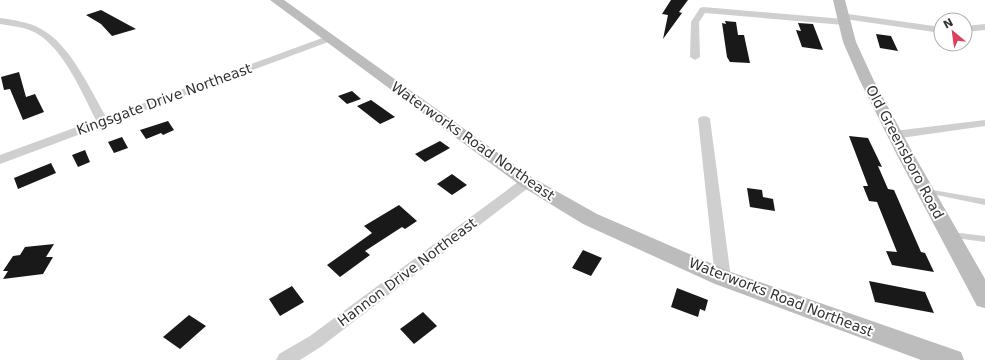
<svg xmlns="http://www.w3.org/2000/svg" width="985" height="360" font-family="'DejaVu Sans',sans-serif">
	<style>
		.building { fill: #191919 }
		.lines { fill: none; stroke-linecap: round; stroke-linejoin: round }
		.lane { fill: #cfcfcf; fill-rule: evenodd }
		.street { fill: #cfcfcf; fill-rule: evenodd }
		.secondary { fill: #bcbcbc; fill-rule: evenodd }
		.labels { text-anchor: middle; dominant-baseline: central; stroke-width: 4; stroke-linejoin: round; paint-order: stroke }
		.street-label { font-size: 14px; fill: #323232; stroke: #fff }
	</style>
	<rect width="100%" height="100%" fill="#fff"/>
	<!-- building -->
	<g class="building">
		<path d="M671,0h17l-9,12 3,1 -19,26 5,-24 -6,-1z"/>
		<path d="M101,10l35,19 -24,7 -11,-12 -15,-9z"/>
		<path d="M725,21l11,1 2,13h6l6,28 -20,-1 -3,-5 -5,-34 4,1z"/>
		<path d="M798,23l15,1 10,26 -21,-3 -6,-17 5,1z"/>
		<path d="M876,34l15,2 7,15 -18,-3z"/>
		<path d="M19,72l7,25 9,-3 9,18 -21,8 -13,-31 -6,1 -3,-13z"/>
		<path d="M352,91l9,8 -14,5 -9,-8z"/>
		<path d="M371,100l24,17 -15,7 -23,-18z"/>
		<path d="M168,121l6,9 -11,5 -2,-2 -15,6 -6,-9z"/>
		<path d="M849,136l19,2 14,29 -4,-1 10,23 6,1 27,62 4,1 9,19 -42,-7 -6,-14 11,1 -20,-50 -8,-1 -6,-15h5z"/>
		<path d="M122,137l6,11 -14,5 -6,-11z"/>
		<path d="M440,141l10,7 -25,14 -10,-8z"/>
		<path d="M85,150l5,12 -12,5 -6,-12z"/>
		<path d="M51,163l5,10 -38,16 -4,-11z"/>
		<path d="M452,174l15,11 -15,10 -15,-11z"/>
		<path d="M747,188l15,2 1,7 10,2 2,12 -25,-4z"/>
		<path d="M399,205l18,16 -12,8 -3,-2 -37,24 5,4 -30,22 -13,-12 45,-32 -8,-7z"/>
		<path d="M54,244l-8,13h7l-10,17 -40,5 5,-8h-5l10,-15 7,-1 5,-8z"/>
		<path d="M583,250l19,8 -11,18 -19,-8z"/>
		<path d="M869,281l56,11 9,21 -59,-11z"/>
		<path d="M292,286l12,16 -24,14 -11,-17z"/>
		<path d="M677,288l31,12 -3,11 -5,-2 -2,8 -27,-10z"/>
		<path d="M423,312l14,14 -23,18 -14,-15z"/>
		<path d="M189,315l17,11 -26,23 -17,-12z"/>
	</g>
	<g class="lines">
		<!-- lane -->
		<g class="lane">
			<path d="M924,189h3l58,10v6l-58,-12h-3l-1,-2z"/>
			<path d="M951,232l34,4v6l-37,-5 -1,-2 1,-2z"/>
		</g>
		<!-- street -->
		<g class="street">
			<path d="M703,7l141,12 4,3 -4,3 -139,-12 -6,9 1,35 -5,3 -5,-3 1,-35 9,-14z"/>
			<path d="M841,13l100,14v6l-103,-15 -1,-2 1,-2z"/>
			<path d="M0,18c14,2 29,4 41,11 29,15 49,60 65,88l219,-80 3,-1 5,3 -2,2 -331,123v-9l96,-35c-14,-27 -32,-71 -60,-87 -11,-6 -24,-7 -36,-9z"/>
			<path d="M985,24v6l-20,2v-6z"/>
			<path d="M704,116l4,1 2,2 21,159 -3,4 -5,2 -5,-2 -3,-4 -17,-159 2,-2z"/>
			<path d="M985,120v6l-91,13 -4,-1 -2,-3 2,-3 4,-1z"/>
			<path d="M527,178l5,1 2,3 -2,3 -210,161 -22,14h-24l3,-6 31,-18 212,-157z"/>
		</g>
		<!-- secondary -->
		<g class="secondary">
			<path d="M270,0h14l249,178 64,36 134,58 230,80 3,8h-43l-206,-76 -132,-60 -62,-38z"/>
			<path d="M833,0h12l11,42 18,39 40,74 71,124v29l-8,-2 -80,-151 -37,-74 -17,-39z"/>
		</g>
	</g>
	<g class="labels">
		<!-- street labels -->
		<g class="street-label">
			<text transform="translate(164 99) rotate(-20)">Kingsgate Drive Northeast</text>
			<text transform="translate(473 141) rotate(35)">Waterworks Road Northeast</text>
			<text transform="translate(905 152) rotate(62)">Old Greensboro Road</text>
			<text transform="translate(407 272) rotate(-37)">Hannon Drive Northeast</text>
			<text transform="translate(781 297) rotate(21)">Waterworks Road Northeast</text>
		</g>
	</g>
	<!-- north arrow -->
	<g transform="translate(953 32) rotate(331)"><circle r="19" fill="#ffffff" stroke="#adadad"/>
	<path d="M0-3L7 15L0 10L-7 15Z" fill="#dd3f62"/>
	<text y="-6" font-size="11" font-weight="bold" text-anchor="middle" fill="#323232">N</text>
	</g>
</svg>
